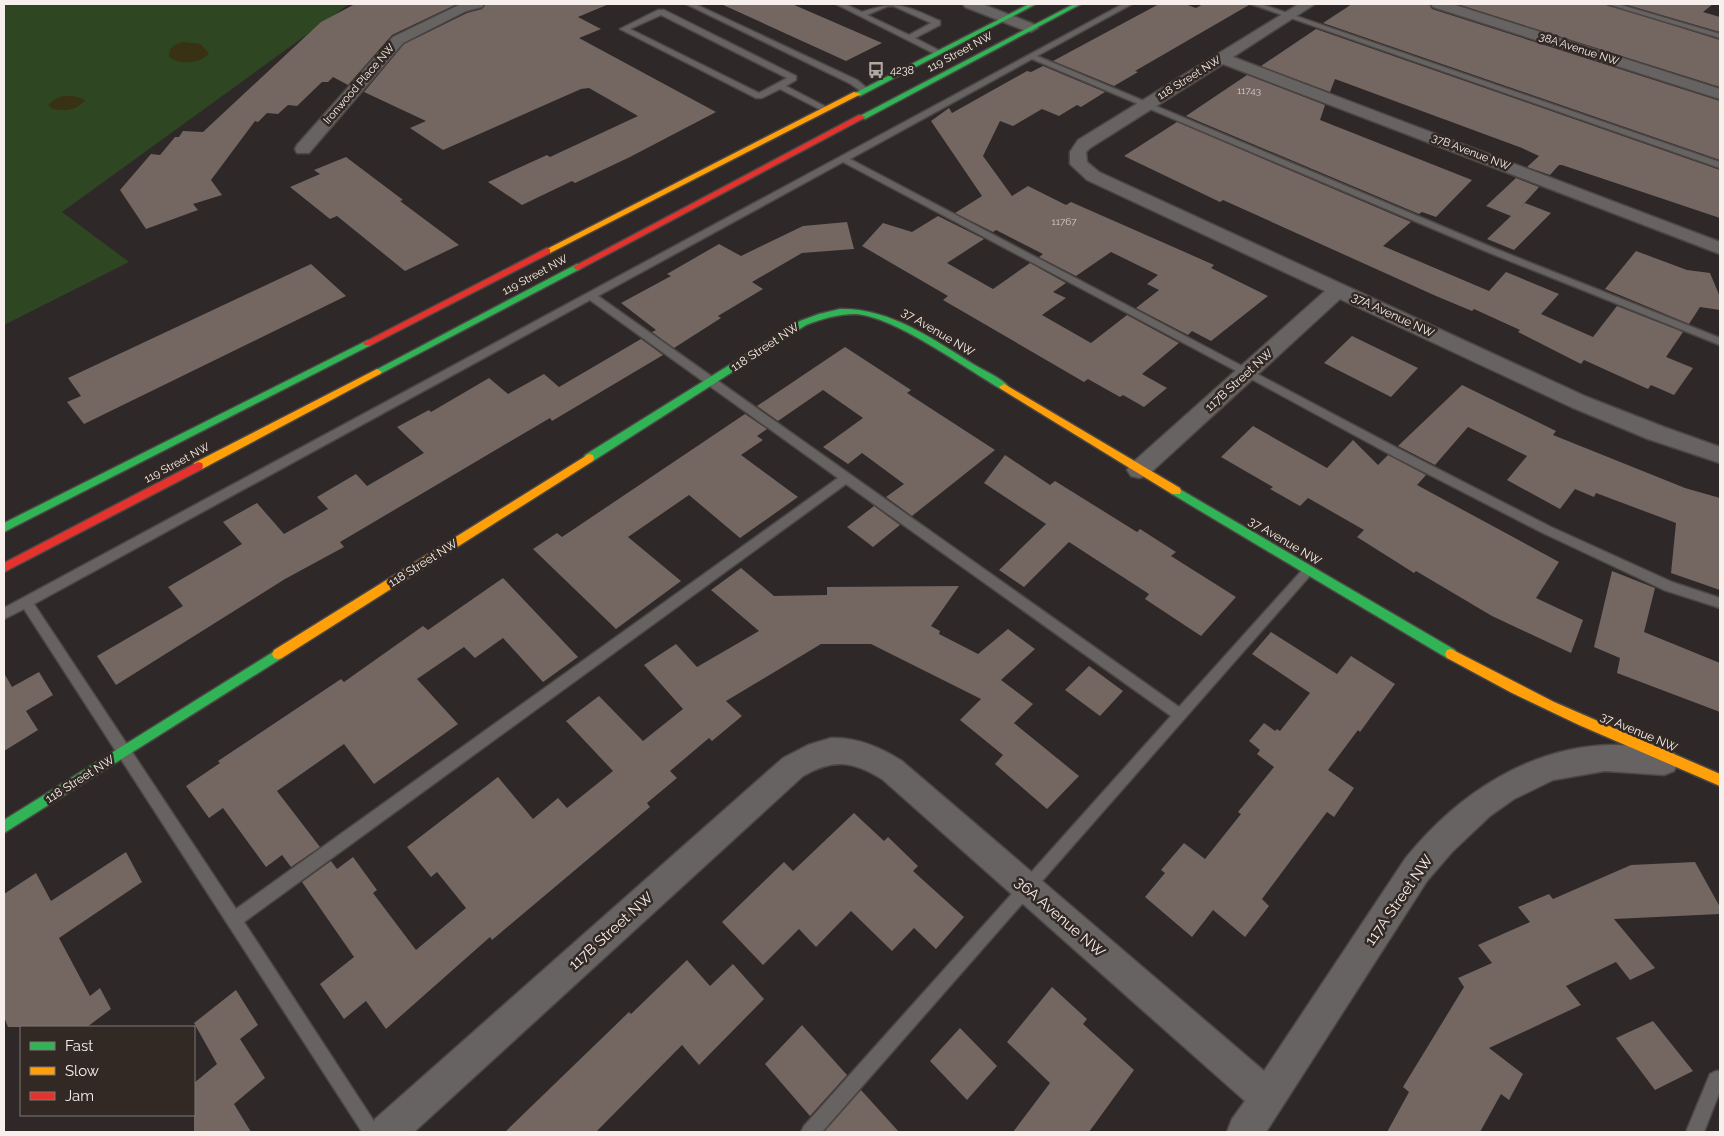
<svg xmlns="http://www.w3.org/2000/svg" width="1724" height="1136" font-family="Raleway,sans-serif">
	<style>
		.green { fill: #2e4722 }
		.sand { fill: #383114 }
		.building { fill: #746661 }
		.lines { fill: none; stroke-linecap: round; stroke-linejoin: round }
		.lane-casing { stroke: #4c4745; stroke-width: 3 }
		.street-casing { stroke: #4c4745; stroke-width: 3 }
		.fast-casing { stroke: #4c4745; stroke-width: 3 }
		.slow-casing { stroke: #4c4745; stroke-width: 3 }
		.jam-casing { stroke: #4c4745; stroke-width: 3 }
		.lane { fill: #676362; fill-rule: evenodd }
		.street { fill: #676362; fill-rule: evenodd }
		.fast { fill: #30b455; fill-rule: evenodd }
		.slow { fill: #ff9f0a; fill-rule: evenodd }
		.jam { fill: #e5322d; fill-rule: evenodd }
		.labels { text-anchor: middle; dominant-baseline: central; stroke-width: 5; stroke-linejoin: round; paint-order: stroke }
		.number-label { font-size: 10px; fill: #d6cdc9 }
		.far-street-label { font-size: 11px; fill: #f6efec; stroke: #322824 }
		.far-poi-label { font-size: 11px; fill: #f6efec; stroke: #322824; text-anchor: start }
		.street-label { font-size: 12px; fill: #f6efec; stroke: #322824 }
		.near-street-label { font-size: 15px; fill: #f6efec; stroke: #322824 }
	</style>
	<rect width="100%" height="100%" fill="#2e2928"/>
	<!-- green -->
	<path class="green" d="M4,4h345l-287,208 67,50 -125,63z"/>
	<!-- sand -->
	<g class="sand">
		<path d="M183,42l18,2 8,10c-9,9 -29,12 -40,3 -1,-10 5,-12 14,-15z"/>
		<path d="M63,96h11l11,4c-8,11 -20,11 -33,9l-4,-4 7,-6z"/>
	</g>
	<!-- building -->
	<g class="building">
		<path d="M355,4h102l-65,31 -44,50 -15,-8 -5,5h-6l-25,24 -9,-1 -10,9 -11,-1 -9,9 -3,-1 -44,59 11,15 -29,9 5,6 -52,19 -26,-39 31,-36 9,1 15,-18h4l4,-6 20,1 118,-110z"/>
		<path d="M486,4h123l-31,13 23,12 -22,9 137,74 -86,45 -55,26 -3,-2 -50,24 -34,-23 59,-27 3,2 88,-41 -49,-28 -8,1 -138,61 -33,-22 16,-7 -62,-29 40,-48 63,-31 15,-4z"/>
		<path d="M721,4h71l90,39 -36,18z"/>
		<path d="M1159,4h26l11,4 7,-4 46,1 -114,66 3,1 -24,14 -61,-25z"/>
		<path d="M1352,4h77l3,5 288,92v59l-397,-137z"/>
		<path d="M1457,4h148l115,36v47z"/>
		<path d="M1624,4h89l-10,8 17,5v15z"/>
		<path d="M1316,29l404,141v48l-158,-53h-3l-9,10 -23,-8 12,-11 -17,-8 -187,-69 -5,13 -69,-26z"/>
		<path d="M1043,66l62,26 -24,15 -4,-2 -18,11 -17,-7 -29,17 -13,-5 -17,35 29,40 16,-10 38,19 5,-3 116,51 27,12 -3,3 57,28 -57,45 -19,-10 -4,4 -52,-27 23,-18 -12,-6 11,-9 -47,-23 -35,24 -37,-19 4,-3 -47,-24 -3,2 -38,-19 27,-17 -51,-75 18,-13 3,5 75,-42 4,1z"/>
		<path d="M1247,75l78,30 -5,15 152,60 -36,37 -14,-5 -3,2 -233,-98z"/>
		<path d="M1177,122l234,100 -28,24 106,45 17,-19 53,22 -18,20 52,23 24,-31 66,26 -17,25 27,11 -19,27 -23,-10 -3,4 -64,-29 -3,4 -63,-32 2,-2 -46,-21 -2,2 -36,-15 -213,-96 -3,2 -96,-46z"/>
		<path d="M346,157l57,43 -3,1 59,44 -54,26 -68,-55 -7,3 -40,-32 30,-13 -6,-4z"/>
		<path d="M1516,178l23,9 -18,20 4,-4 26,10 -37,37 -27,-11 24,-23 -25,-10z"/>
		<path d="M938,216l46,23 -37,24 46,26 37,-26 36,20 -13,9 13,6 -24,17 49,28 36,-28 52,28 -37,31 25,14 -23,19 -21,-12 -3,2 -32,-18 -4,3 -141,-82 5,-4 -86,-50 21,-23 29,9z"/>
		<path d="M847,222l7,27 -52,4 -50,29 11,7 -45,27 3,2 -47,30 -22,-16 4,-2 -35,-27 50,-27 -4,-2 52,-30 22,12 62,-30z"/>
		<path d="M1636,251l51,19 23,3 10,24v13l-20,-3 -11,17 -84,-35z"/>
		<path d="M311,264l35,32 -262,128 -17,-22 14,-6 -13,-18z"/>
		<path d="M1352,336l66,32 -27,29 -67,-34z"/>
		<path d="M641,339l22,16 -111,66 -2,-3 -210,124 4,5 -59,32 -169,106 -19,-29 86,-50 -15,-19 74,-43 -19,-22 34,-19 27,31 44,-25 -11,-12 39,-23 11,12 57,-33 -27,-26 32,-17 2,2 58,-34 19,16 36,-20 15,13z"/>
		<path d="M845,347l66,43 -4,3 88,57 -83,66 -26,-19 18,-13 -42,-31 -14,11 -25,-17 40,-29 -40,-28 -45,31 -21,-15z"/>
		<path d="M1462,385l94,46 -3,4 132,53 35,10v92l-49,-17 5,-50 -80,-30 -2,4 -19,-8 -15,20 -53,-29 20,-24 -59,-29 -33,38 -37,-19z"/>
		<path d="M745,414l22,15 -10,7 6,4 -22,15 57,42 -58,41 -51,-43 -61,42 53,44 -65,48 -83,-80 24,-16 5,4z"/>
		<path d="M1253,426l74,42 26,-28 25,25 10,-10 38,20 -9,10 142,77 -23,36 47,22 -12,33 -79,-37 -76,-45 -2,2 -57,-36 7,-7 -56,-32 -8,8 -30,-17 3,-2 -52,-30z"/>
		<path d="M1005,455l45,30 5,-4 82,51 3,-3 36,23 -5,4 65,41 -35,39 -56,-37 4,-5 -80,-52 -45,45 -25,-17 47,-46 -62,-41z"/>
		<path d="M874,506l26,19 -27,22 -26,-20z"/>
		<path d="M741,568l33,28 53,-1v-8l132,-1 -28,40 9,5 -1,3 39,20 30,-25 27,20 -34,31 32,24 -19,19 65,53 -32,33 -52,-45 8,-9 -43,-35 21,-21 -110,-55h-50l-95,57 16,15 -30,25 -3,-3 -39,33 7,7 -30,25 3,4 -158,133 -2,-3 -104,92 -20,-28 -22,18 -24,-35 34,-27 -52,-75 29,-21 6,8 16,-12 24,33 -4,3 43,57 50,-42 -29,-36 -6,5 -24,-30 91,-70 35,42 25,-21 9,10 46,-37 -47,-50 33,-25 44,45 40,-32 -39,-44 32,-21 21,23 62,-36 -48,-41z"/>
		<path d="M1612,571l43,17 -11,44 76,31v49l-103,-39 3,-15 -26,-11z"/>
		<path d="M503,578l75,79 -35,25 -40,-44 -28,20 -11,-11 -47,32 41,45 -84,60 -30,-40 -67,47 43,56 -29,20 -9,-12 -16,12 -43,-59 -14,10 -23,-32 34,-23 -2,-2 123,-82 3,3 79,-56 5,4z"/>
		<path d="M1271,632l66,42 14,-18 44,28 -35,48 -2,-2 -30,40 26,18 -20,29 -7,-5 -65,87 7,7 -24,31 -32,-27 -21,27 -47,-40 20,-24 -4,-3 23,-27 21,16 36,-45 -3,-2 36,-45 -17,-13 3,-4 -11,-9 15,-18 11,8 2,-2 3,2 30,-38 -58,-39z"/>
		<path d="M1089,666l34,25 -23,25 -35,-26z"/>
		<path d="M39,672l14,23 -27,16 12,19 -34,21v-78l8,14z"/>
		<path d="M854,813l30,28 4,-4 30,29 -5,5 51,46 -28,32 -22,-21 -22,23 -41,-40 -35,36 -17,-18 -36,36 -41,-43 62,-60 9,9z"/>
		<path d="M126,852l16,30 -83,56 31,58 10,-8 11,21 -24,18h-79l-4,-10v-123l32,-21 15,28z"/>
		<path d="M1695,862l25,45v7l-106,5 41,49 -25,12 -14,-18 -50,24 15,19 -92,43 34,26 -14,26 -8,-6 -21,38h-93l22,-40 -6,-5 61,-100 -6,-9 34,-15 -14,-18 52,-23 -12,-15 31,-13 4,5 78,-34z"/>
		<path d="M687,960l23,26 23,-22 31,35 -65,66 -17,-20 -86,87h-91l124,-120 2,2z"/>
		<path d="M1052,987l35,32 -4,5 51,46 -45,62h-76l37,-49 -43,-41z"/>
		<path d="M236,990l22,35 -18,14 25,39 -31,26 17,28h-57v-49l23,-19 -23,-41z"/>
		<path d="M1653,1021l40,50 -38,19 -39,-52z"/>
		<path d="M802,1025l45,50 -37,41 -45,-52z"/>
		<path d="M960,1028l37,38 -30,34 -37,-39z"/>
		<path d="M861,1090l38,42h-75z"/>
	</g>
	<g class="lines">
		<!-- lane casing -->
		<g class="lane-casing">
			<g id="lane">
				<path d="M686,4h9l162,76 12,10 -7,2 -11,-8z"/>
				<path d="M836,4h9l17,8c37,-12 43,-6 78,9v4l-25,13 27,14 -7,2zM890,5h1l40,18 -22,12 -42,-20z"/>
				<path d="M1123,4h9l-95,52 459,193 224,89v7l-230,-92 -458,-194 -182,100 551,291 150,77 121,55 48,16v10l-56,-18 -121,-57 -150,-77 -149,-81 -401,-213 -245,134 581,411 125,-139h8l2,3 -492,561h-21l3,-6 367,-410 -325,-232 -602,438 137,210h-19l-338,-523 -20,10v-11zM590,300l248,178 -602,431 -202,-305z"/>
				<path d="M1251,4h10l459,158v6z"/>
				<path d="M1607,4h11l102,30v4z"/>
				<path d="M658,10h6l132,66v4l-10,6 44,23 -7,2 -43,-22 -18,9h-6l-136,-69zM661,15l126,63 -28,15 -129,-64z"/>
				<path d="M1716,1071h4v20l-16,41h-18l24,-58z"/>
			</g>
		</g>
		<!-- street casing -->
		<g class="street-casing">
			<g id="street">
				<path d="M461,4h23l-2,3 -16,4 -63,32 -94,110h-12l-2,-4 2,-4 96,-108z"/>
				<path d="M963,4h19l54,21 2,3 -7,4 -5,-1 -61,-24z"/>
				<path d="M1299,4h16l-82,53 487,185v12l-497,-190 -133,84 -4,4 1,10 12,10 488,225 77,30 56,20v16l-72,-24 -77,-32 -231,-108 -193,177 -8,2 -8,-2 -4,-6 4,-6 194,-173 -238,-111 -17,-16v-12l8,-12z"/>
				<path d="M1431,4h21l268,85v10l-287,-92z"/>
				<path d="M831,738c26,-1 49,9 71,23l362,310 141,-212c52,-65 127,-115 213,-114 19,1 39,1 56,8l4,9 -4,9 -10,4 -59,-4 -52,9 -39,19 -24,17 -38,36 -25,29 -161,251h-39l5,-13 13,-18 -363,-322c-29,-18 -49,-21 -79,-3l-389,356h-44l5,-13 408,-361 25,-13z"/>
			</g>
		</g>
		<!-- fast casing -->
		<g class="fast-casing">
			<g id="fast">
				<path d="M1029,4h7l-176,92 -7,-2z"/>
				<path d="M1074,4h7l-216,115 -7,-2z"/>
				<path d="M577,264l4,3 -1,2 -200,105 -3,1 -5,-3z"/>
				<path d="M840,309c51,-1 92,30 133,55 11,7 28,13 36,23l-5,3 -3,-1c-36,-21 -107,-73 -146,-75 -18,0 -33,5 -49,11l-213,136h-8l-1,-3 1,-3 215,-134 19,-7z"/>
				<path d="M368,340l5,3 -2,2 -367,187v-9z"/>
				<path d="M1176,487l279,163 2,4 -2,4 -4,1 -4,-1 -275,-164 -1,-3z"/>
				<path d="M278,649l4,1 2,4 -2,4 -278,175v-13z"/>
			</g>
		</g>
		<!-- slow casing -->
		<g class="slow-casing">
			<g id="slow">
				<path d="M854,92l7,2 -311,159h-6l-1,-2z"/>
				<path d="M377,369l5,3 -2,2 -178,95h-8l-1,-3 1,-3z"/>
				<path d="M1004,384l176,104 1,3 -1,3h-8l-171,-105 -2,-2z"/>
				<path d="M589,454l4,1 1,3 -1,3 -311,197 -4,1 -4,-1 -2,-4 2,-4z"/>
				<path d="M1451,649l103,53 166,72v12l-141,-61 -67,-32 -65,-35 -2,-4 2,-4z"/>
			</g>
		</g>
		<!-- jam casing -->
		<g class="jam-casing">
			<g id="jam">
				<path d="M859,115l7,2 -286,152 -3,1 -4,-3z"/>
				<path d="M547,248l3,1v4l-179,92h-6l-2,-2z"/>
				<path d="M198,462l4,1 1,3 -1,3 -198,103v-9z"/>
			</g>
		</g>
		<!-- lane -->
		<use href="#lane" class="lane"/>
		<!-- street -->
		<use href="#street" class="street"/>
		<!-- fast -->
		<use href="#fast" class="fast"/>
		<!-- slow -->
		<use href="#slow" class="slow"/>
		<!-- jam -->
		<use href="#jam" class="jam"/>
	</g>
	<!-- icons -->
	<defs>
		<g id="bus-bare" transform="scale(1.35)"><path d="M-5-6H5V4H4V6H2V4H-2V6H-4V4H-5ZM-3.5-4V0h7V-4ZM-3.5 1.2v1.5H-2V1.2ZM2 1.2v1.5H3.5V1.2Z" fill="#b0aaa7" stroke="#322824" stroke-width="2.5" paint-order="stroke"/></g>
	</defs>
	<g fill-rule="evenodd">
		<use href="#bus-bare" x="876" y="70"/>
	</g>
	<g class="labels">
		<!-- number labels -->
		<g class="number-label">
			<text x="1249" y="90">11743</text>
			<text x="1064" y="221">11767</text>
		</g>
		<!-- far-street labels -->
		<g class="far-street-label">
			<text transform="translate(1579 49) rotate(18)">38A Avenue NW</text>
			<text transform="translate(960 52) rotate(-28)">119 Street NW</text>
			<text transform="translate(1189 78) rotate(-32)">118 Street NW</text>
			<text transform="translate(359 84) rotate(-49)">Ironwood Place NW</text>
			<text transform="translate(1471 152) rotate(21)">37B Avenue NW</text>
			<text transform="translate(535 275) rotate(-28)">119 Street NW</text>
			<text transform="translate(177 463) rotate(-28)">119 Street NW</text>
		</g>
		<!-- far-poi labels -->
		<g class="far-poi-label">
			<text x="890" y="70">4238</text>
		</g>
		<!-- street labels -->
		<g class="street-label">
			<text transform="translate(1393 315) rotate(25)">37A Avenue NW</text>
			<text transform="translate(938 332) rotate(31)">37 Avenue NW</text>
			<text transform="translate(765 347) rotate(-33)">118 Street NW</text>
			<text transform="translate(1239 380) rotate(-42)">117B Street NW</text>
			<text transform="translate(1285 541) rotate(31)">37 Avenue NW</text>
			<text transform="translate(423 563) rotate(-32)">118 Street NW</text>
			<text transform="translate(1639 732) rotate(23)">37 Avenue NW</text>
			<text transform="translate(80 779) rotate(-32)">118 Street NW</text>
		</g>
		<!-- near-street labels -->
		<g class="near-street-label">
			<text transform="translate(1399 900) rotate(-55)">117A Street NW</text>
			<text transform="translate(1060 917) rotate(41)">36A Avenue NW</text>
			<text transform="translate(611 931) rotate(-42)">117B Street NW</text>
		</g>
	</g>
	<!-- border -->
	<rect width="1724" height="1136" fill="none" stroke="#f6efec" stroke-width="10"/>
	<!-- legend -->
	<rect x="20" y="1026" width="175" height="90" fill="#322824" stroke="#807874"/>
	<rect x="30" y="1042" width="25" height="8" fill="#30b455" stroke="#807874"/>
	<text x="65" y="1051" font-size="15" fill="#f6efec">Fast</text>
	<rect x="30" y="1067" width="25" height="8" fill="#ff9f0a" stroke="#807874"/>
	<text x="65" y="1076" font-size="15" fill="#f6efec">Slow</text>
	<rect x="30" y="1092" width="25" height="8" fill="#e5322d" stroke="#807874"/>
	<text x="65" y="1101" font-size="15" fill="#f6efec">Jam</text>
</svg>
